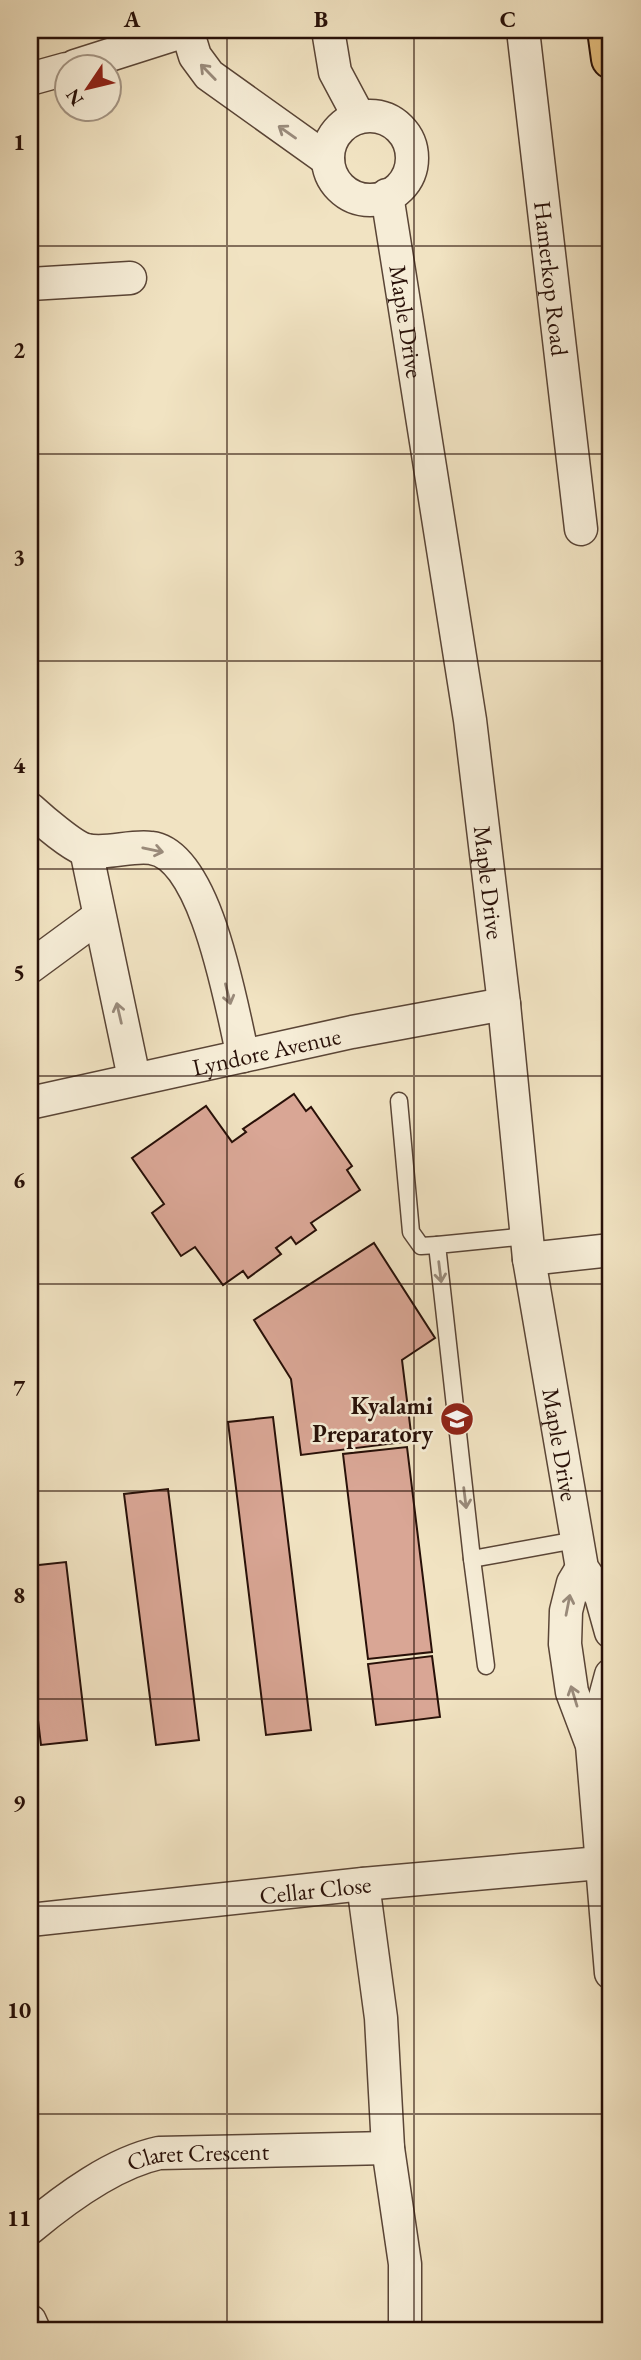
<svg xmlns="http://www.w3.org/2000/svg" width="641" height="2360" font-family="'EB Garamond',serif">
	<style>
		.building { fill: #d9a695; stroke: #281008; stroke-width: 2 }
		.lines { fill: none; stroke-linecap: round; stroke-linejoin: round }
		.lane-casing { stroke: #5a4536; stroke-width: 19 }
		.street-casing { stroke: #5a4536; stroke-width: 35 }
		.primary-casing { stroke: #281008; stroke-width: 42 }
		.lane { stroke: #f6edd7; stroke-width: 16 }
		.street { stroke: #f6edd7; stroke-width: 32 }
		.primary { stroke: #e8c281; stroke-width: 38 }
		.oneway { stroke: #998a7a }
		.grid { fill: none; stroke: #281008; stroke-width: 2; stroke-opacity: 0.55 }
		.labels { text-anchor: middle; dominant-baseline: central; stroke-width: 5; stroke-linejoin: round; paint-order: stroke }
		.street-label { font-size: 24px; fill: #281008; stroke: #f6edd7 }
		.poi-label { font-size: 24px; font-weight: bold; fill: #281008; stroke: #f6edd7; text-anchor: end }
		.neatline { fill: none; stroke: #281008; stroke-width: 2.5 }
		.grid-label { font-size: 23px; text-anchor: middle; font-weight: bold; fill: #281008 }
	</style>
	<rect width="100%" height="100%" fill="#f1e3c2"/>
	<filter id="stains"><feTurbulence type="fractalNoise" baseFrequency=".00286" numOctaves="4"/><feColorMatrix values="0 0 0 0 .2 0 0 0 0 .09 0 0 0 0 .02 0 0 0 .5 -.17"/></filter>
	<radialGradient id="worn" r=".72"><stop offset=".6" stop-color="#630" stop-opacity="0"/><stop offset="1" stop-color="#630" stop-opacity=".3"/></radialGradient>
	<!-- building -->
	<g class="building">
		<path d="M294,1094l12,17 5,-4 41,59 -5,4 13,20 -49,33 5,7 -20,14 -5,-7 -15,11 5,6 -33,24 -5,-7 -20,14 -28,-38 -14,9 -29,-43 12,-9 -32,-46 74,-52 26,36 14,-10 -3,-3z"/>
		<path d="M374,1243l61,95 -33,22 10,81 -111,14 -10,-76 -37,-59z"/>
		<path d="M273,1417l38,313 -45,5 -38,-313z"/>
		<path d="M407,1447l25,205 -64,7 -25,-205z"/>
		<path d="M168,1489l31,251 -43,5 -32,-251z"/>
		<path d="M66,1562l21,178 -46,5 -11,-91v-88z"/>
		<path d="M432,1656l8,61 -64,8 -8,-61z"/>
	</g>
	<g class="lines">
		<!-- lane casing -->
		<g class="lane-casing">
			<g id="lane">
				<path d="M399,1101l12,131 10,14 16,-1"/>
				<path d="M527,1236l-90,9 35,314 104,-19"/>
				<path d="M472,1559l14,107"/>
			</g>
		</g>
		<!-- street casing -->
		<g class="street-casing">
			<g id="street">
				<path d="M187,30l8,26 14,19 119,85"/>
				<path d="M328,30l7,42 24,45"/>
				<path id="s1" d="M523,30l58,499"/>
				<path d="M75,66l113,-36"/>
				<path d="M30,79l36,-10"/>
				<circle cx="370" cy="158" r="42"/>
				<path id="s2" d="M387,195l83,525 34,284 25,255 53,309 19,28 10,36"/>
				<path d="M30,284l100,-6"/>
				<path d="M30,809c11,10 43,38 56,41 20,5 45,-5 65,-2 56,6 81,163 92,208"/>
				<path d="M86,850l48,228"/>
				<path d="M30,967l68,-50"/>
				<path id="s3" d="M30,1103l322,-71 152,-28"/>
				<path d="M529,1259l82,-9"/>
				<path d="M582,1568l-9,15 -7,28 -1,33 7,48 20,53 19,228"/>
				<path d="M592,1745l19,-70"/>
				<path d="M363,1884l18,134 7,130 17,116v66"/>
				<path id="s4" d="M30,1920l333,-36 237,-21"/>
				<path id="s5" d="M30,2228c36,-30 83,-65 129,-75l229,-5"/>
				<path d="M30,2321l4,9"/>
			</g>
		</g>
		<!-- primary casing -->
		<g class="primary-casing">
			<path id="primary" d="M607,30l4,29"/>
		</g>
		<!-- lane -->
		<use href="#lane" class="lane"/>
		<!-- street -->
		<use href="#street" class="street"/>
		<!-- primary -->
		<use href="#primary" class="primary"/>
	</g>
	<!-- one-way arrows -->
	<defs><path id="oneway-shaft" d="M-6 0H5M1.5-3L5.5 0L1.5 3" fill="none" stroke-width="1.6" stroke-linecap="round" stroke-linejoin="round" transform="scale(1.75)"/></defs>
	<g class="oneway">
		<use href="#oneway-shaft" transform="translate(208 72) rotate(-134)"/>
		<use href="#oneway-shaft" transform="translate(287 132) rotate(-145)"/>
		<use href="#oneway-shaft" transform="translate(153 850) rotate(12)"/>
		<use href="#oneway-shaft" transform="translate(228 994) rotate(76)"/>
		<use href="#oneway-shaft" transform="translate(119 1013) rotate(-103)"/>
		<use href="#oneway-shaft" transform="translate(440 1272) rotate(83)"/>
		<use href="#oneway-shaft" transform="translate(465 1498) rotate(83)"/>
		<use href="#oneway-shaft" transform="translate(568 1605) rotate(-79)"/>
		<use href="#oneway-shaft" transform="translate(574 1696) rotate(-107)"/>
	</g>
	<!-- grid -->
	<path class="grid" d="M227,30v2300M414,30v2300M30,246h581M30,454h581M30,661h581M30,869h581M30,1076h581M30,1284h581M30,1491h581M30,1699h581M30,1906h581M30,2114h581"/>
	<!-- icons -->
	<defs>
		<g id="school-disc" transform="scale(1.75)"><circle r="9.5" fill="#8f2418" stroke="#f6edd7"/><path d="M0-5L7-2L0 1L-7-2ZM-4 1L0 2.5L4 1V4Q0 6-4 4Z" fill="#fff"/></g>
	</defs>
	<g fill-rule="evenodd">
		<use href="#school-disc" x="457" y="1419"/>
	</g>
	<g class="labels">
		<!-- street labels -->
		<g class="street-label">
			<text stroke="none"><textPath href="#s1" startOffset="250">Hamerkop Road</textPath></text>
			<text stroke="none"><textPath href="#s2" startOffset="128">Maple Drive</textPath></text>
			<text stroke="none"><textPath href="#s2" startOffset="695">Maple Drive</textPath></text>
			<text stroke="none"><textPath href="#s3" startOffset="242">Lyndore Avenue</textPath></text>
			<text stroke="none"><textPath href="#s2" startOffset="1262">Maple Drive</textPath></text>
			<text stroke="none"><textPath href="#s4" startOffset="287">Cellar Close</textPath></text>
			<text stroke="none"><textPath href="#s5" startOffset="189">Claret Crescent</textPath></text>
		</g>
		<!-- poi labels -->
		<g class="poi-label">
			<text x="433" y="1405">Kyalami<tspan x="433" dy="28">Preparatory</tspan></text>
		</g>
	</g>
	<!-- margin -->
	<rect width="641" height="2360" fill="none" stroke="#f1e3c2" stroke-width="77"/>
	<!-- north arrow -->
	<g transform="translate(88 88) rotate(235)"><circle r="33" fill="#f6edd7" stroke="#a49584" stroke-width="2"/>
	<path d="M0-5L12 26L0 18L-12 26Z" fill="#8f2418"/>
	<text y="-10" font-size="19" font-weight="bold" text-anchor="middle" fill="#281008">N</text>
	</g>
	<rect x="38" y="38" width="564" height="2284" class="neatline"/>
	<g class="grid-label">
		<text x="132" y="27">A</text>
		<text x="321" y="27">B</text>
		<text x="508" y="27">C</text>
		<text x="19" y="150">1</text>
		<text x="19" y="358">2</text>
		<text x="19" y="565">3</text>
		<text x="19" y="773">4</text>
		<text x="19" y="980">5</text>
		<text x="19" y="1188">6</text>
		<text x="19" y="1396">7</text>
		<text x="19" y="1603">8</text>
		<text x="19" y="1811">9</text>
		<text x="19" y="2018">10</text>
		<text x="19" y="2226">11</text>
	</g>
	<rect width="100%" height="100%" filter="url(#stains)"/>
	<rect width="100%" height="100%" fill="url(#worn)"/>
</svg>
